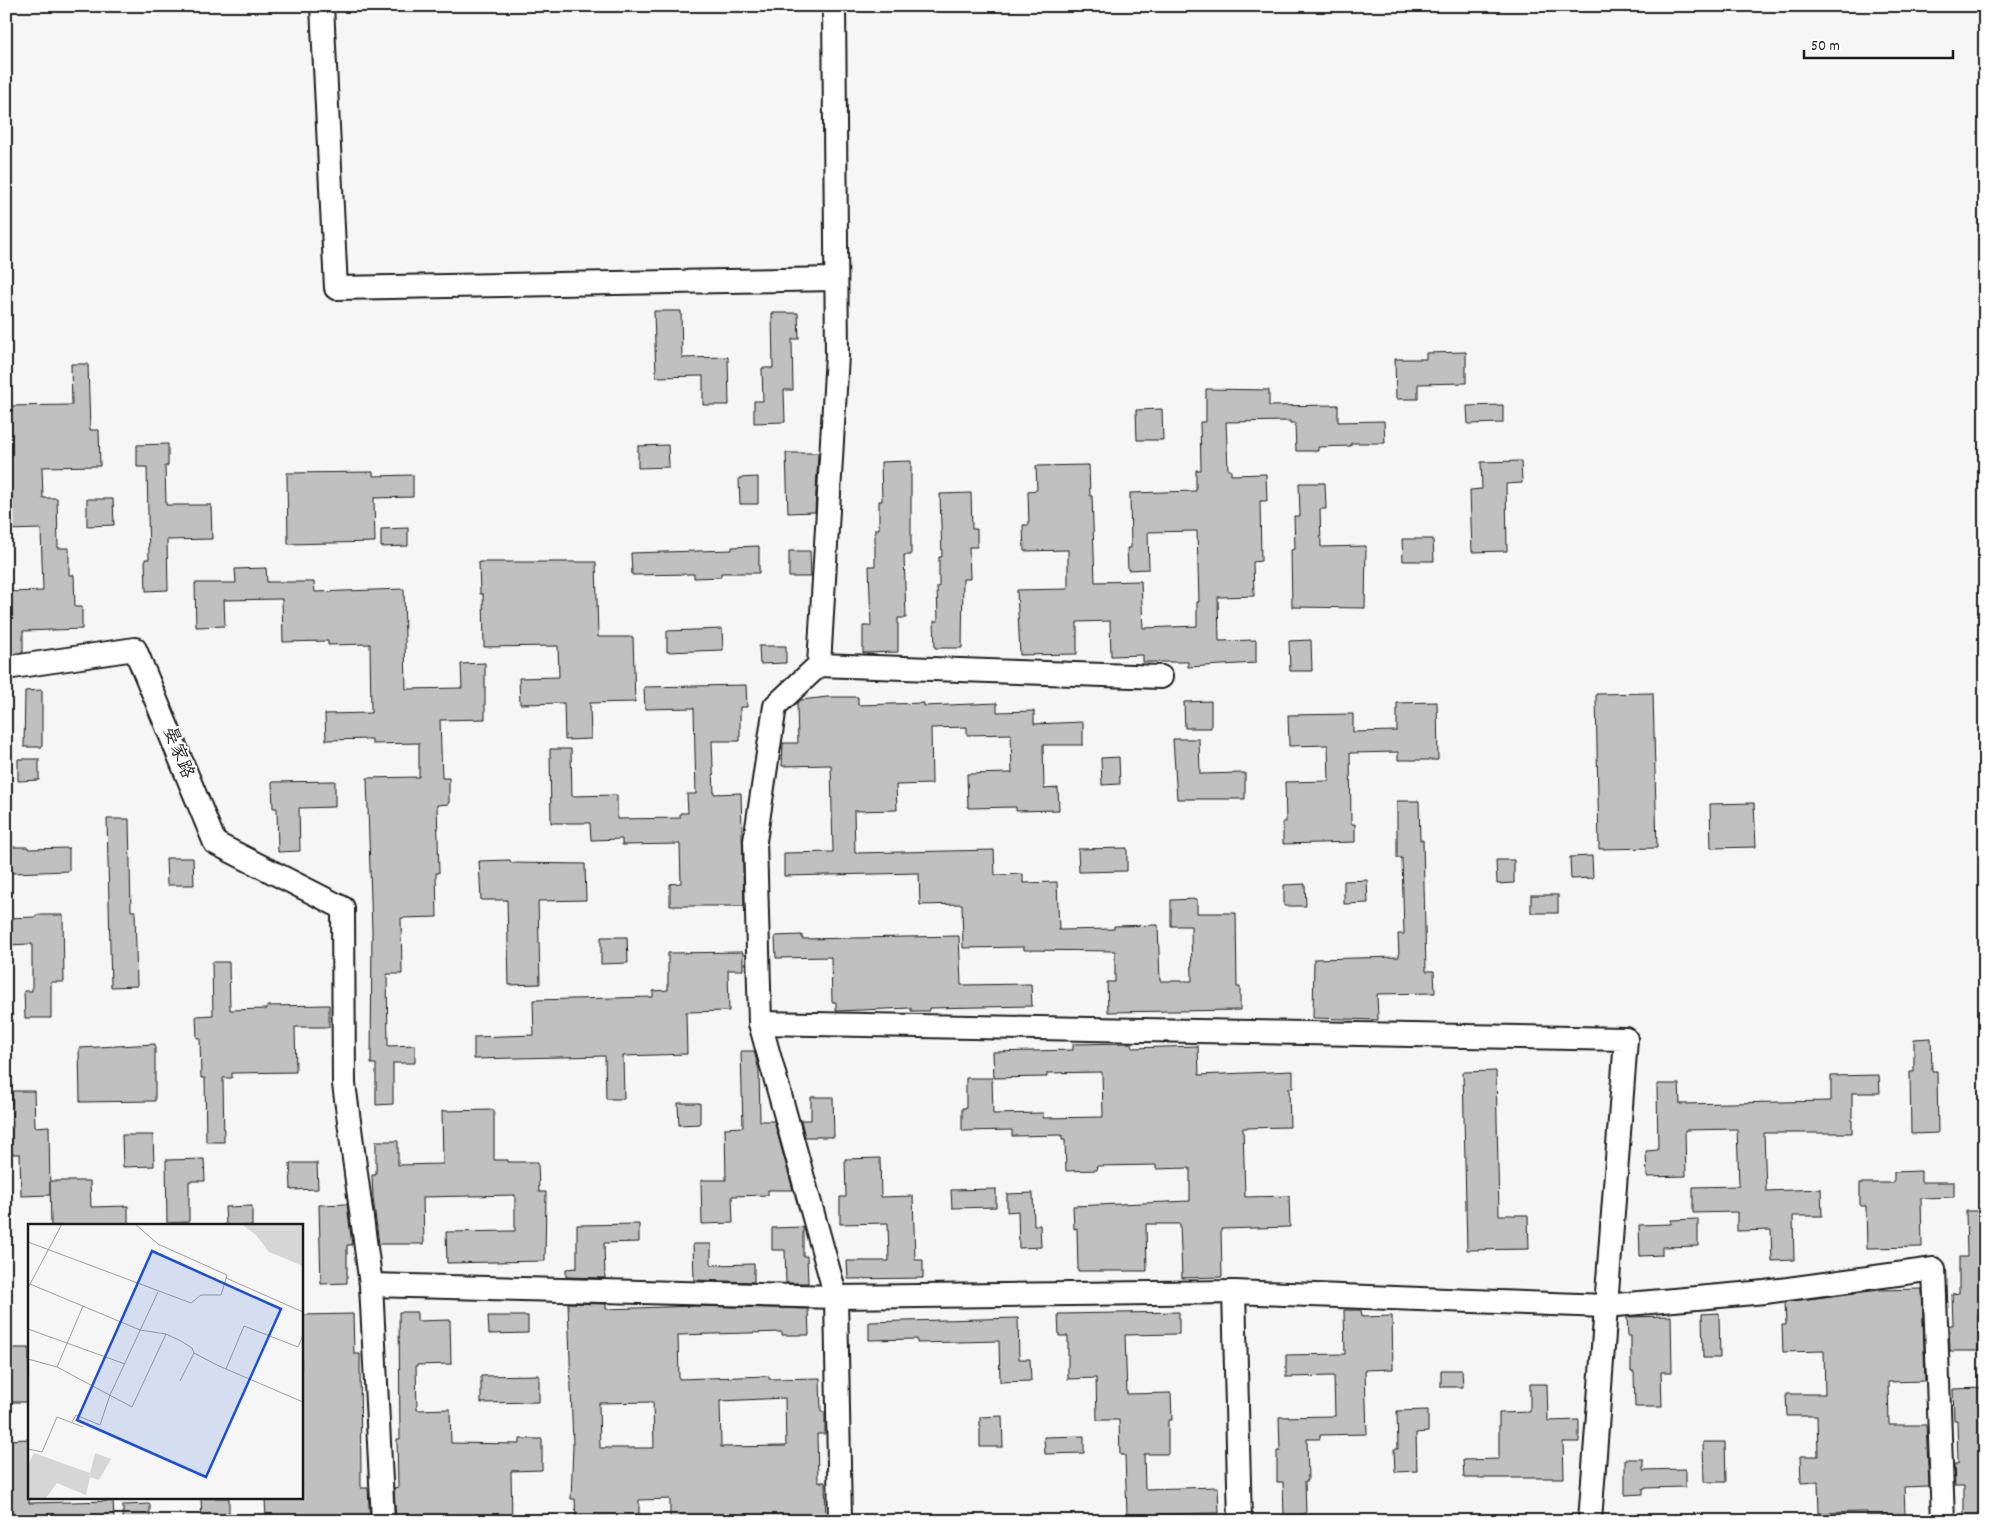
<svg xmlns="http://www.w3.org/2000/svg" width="1991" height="1527" font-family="Dekko,'LXGW WenKai TC',sans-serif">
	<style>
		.building { fill: #c0c0c0; stroke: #1c1c1c; fill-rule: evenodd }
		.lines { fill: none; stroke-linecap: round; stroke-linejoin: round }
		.minor-casing { stroke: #1c1c1c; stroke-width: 26 }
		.minor { stroke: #fff; stroke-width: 22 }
		.labels { text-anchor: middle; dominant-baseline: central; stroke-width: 4; stroke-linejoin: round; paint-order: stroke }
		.street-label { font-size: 18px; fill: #1c1c1c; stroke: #fff }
		.inset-road { fill: none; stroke: #9f9f9f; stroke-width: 1 }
		.view { fill: #1d4ed8; fill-opacity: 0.15; stroke: #1d4ed8; stroke-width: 2.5 }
		.inset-edge { fill: none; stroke: #1c1c1c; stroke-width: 2.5 }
	</style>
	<rect width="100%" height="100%" fill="#f6f6f6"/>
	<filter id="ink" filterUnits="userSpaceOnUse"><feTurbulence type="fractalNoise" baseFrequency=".02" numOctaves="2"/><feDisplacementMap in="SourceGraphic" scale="10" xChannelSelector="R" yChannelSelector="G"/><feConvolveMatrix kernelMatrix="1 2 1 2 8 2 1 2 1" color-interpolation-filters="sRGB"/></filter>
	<g filter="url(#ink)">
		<!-- building -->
		<g class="building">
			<path d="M654,311h27l1,47 46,-1 1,48h-26v-29l-47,1z"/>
			<path d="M772,313h26l1,26h-7l1,51h-9l1,32 -31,1v-22h9l-1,-33h11z"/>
			<path d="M1466,352v31l-48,1v15h-22l-1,-40h31v-6z"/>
			<path d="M71,364h17l2,66h9l1,36 -58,1 1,31h14l1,50h11v27h5l1,32h7v22l-59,2v21l-17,3v-63l37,-1 -2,-62 -35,1v-124l66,-1z"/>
			<path d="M1206,389l63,1v16l69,-1v17l46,-1 1,22h-34v3l-33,1v4h-22l-1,-28h-5v-2l-64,1 2,48h3v5l35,-1 1,27h-7l1,60 -8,1 1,34 -36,1 1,44 37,-1v23l-68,4v-5h-45v-7l-32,1 -1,-35 -33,1v32l-57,1 -3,-65 51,-1v-39l-44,1 -1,-26h6l-1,-34 9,-1 -1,-24 53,-1 1,31h2l3,86 46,-1 2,47 54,-2v-24h2l-2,-71 -49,1 1,37 -21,1 -1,-22h4l-1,-55 66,-2v-21h5l-1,-48h6z"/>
			<path d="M1503,405v18l-35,1 -1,-18z"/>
			<path d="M1162,409l1,31h-26l-1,-30z"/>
			<path d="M168,444v22h-3l1,39h45l1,34 -45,1 1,50 -22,1 -1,-32h4l-2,-92h-10v-22z"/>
			<path d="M668,445l1,22 -31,1v-22z"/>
			<path d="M786,453h32l-3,59 -27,1z"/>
			<path d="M911,461v94h-7l2,63h-8v34l-35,1v-27h8l-2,-60h6v-37h4v-28h3l-1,-39z"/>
			<path d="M1521,461l1,22 -16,1 1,67 -35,1 -2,-62 12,-1 -1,-27z"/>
			<path d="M373,472v4l40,-1v22l-39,1 1,44 -87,2 -1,-71z"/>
			<path d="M758,477v27h-18l-1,-26z"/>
			<path d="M1299,483h26l1,26h-6l1,38 45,-1 -1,62 -73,-1 -1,-57 4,-1 -1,-33h6z"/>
			<path d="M971,493l1,36h5v18h-8l1,32h-7l-1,69h-27l-1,-27h4l-1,-34h2v-30h3l-2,-63z"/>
			<path d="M87,499h26l1,26 -27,1z"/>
			<path d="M408,528v18l-27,1v-18z"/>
			<path d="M1402,539h31l1,22h-31z"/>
			<path d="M759,546v27h-38v4l-27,1v-4l-62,1 -1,-22 101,-3v-3z"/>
			<path d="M789,551h21l1,26h-22z"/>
			<path d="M479,562h117l2,75h35l2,65 -45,1 1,36 -26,1 -1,-37 -44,1 -1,-26 40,-1 -1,-31 -74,1 -1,-53h-3z"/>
			<path d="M266,568l1,14h47l1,10 89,-3 2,100 56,-1 -1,-24 24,-1v56l-45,1 2,58h7v26l-12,1 2,68h-3l1,44 -36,1 1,56h-15l1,72 27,-1v18h-22v41l-17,1v-41h-5l1,-134 -5,-152 52,-1v-34l-47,1v-5l-46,1 -1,-26 46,-1 -1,-69 -42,1v-4l-45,1 -1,-43 -58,1 1,26 -29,1 -1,-44h41l-1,-14z"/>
			<path d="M722,629l1,21 -56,2v-21z"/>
			<path d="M1311,640l1,31h-22l-1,-30z"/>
			<path d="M759,646h27v17l-26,1z"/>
			<path d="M746,685l1,22h-7v34h-28l2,53 27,-1 3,113h-74v-22l11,-1 -1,-39 -58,1v-6l-31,1 -1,-17h-39l-1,-74h21l1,47 45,-1v24l63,-1v-5h8l-1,-19h9l-2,-86 -49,1 -1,-22z"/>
			<path d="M42,690v57h-18l1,-56z"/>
			<path d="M1653,693l4,155 -58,1 -3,-155z"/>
			<path d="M827,697h31v8l66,-2v3l73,-3v9l37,-1v13l49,-2v23h-40l1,44 14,-1 1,22 -43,1v-4l-48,1 -1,-34 45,-1 -1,-39 -44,1v-8l-36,1 1,56 -36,1 1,25 -43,1 1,42 139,-3 1,25 28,-1v9l34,-1 2,48 55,-1v-3l44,-1 2,56h32l-1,-55h-20v-26l26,-1v14h39l1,74h3v23l-132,2 -1,-30h8v-31l-91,-1v-3l-61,1 -1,-44 -42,1 -1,-32 -135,3v-23l49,-1 -2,-87 -49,1 1,-23h15l-1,-40 4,-3z"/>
			<path d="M1211,701v27h-26l-1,-26z"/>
			<path d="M1437,702l1,58h-40v-8l-48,1 1,71h4v18l-72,2v-22h3l-1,-40 44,-1 -1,-36 -39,1 -1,-31 65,-1v18l44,-1v-28z"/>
			<path d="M1173,739h26l1,35 45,-1v26h-68z"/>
			<path d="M1119,757l1,27 -18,1 -1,-27z"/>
			<path d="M18,759h21v21l-21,1z"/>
			<path d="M335,781v26l-36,1 1,43 -22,1 -1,-44h-4l-1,-26z"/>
			<path d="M1397,801h22l1,39h3l3,131h8l1,22 -58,1 1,26 -65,-2 1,-59 85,-2 -1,-23h6l-2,-76h-5z"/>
			<path d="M1754,803l2,44 -45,1 -1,-44z"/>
			<path d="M107,819h22l2,92h4l2,75 -26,1z"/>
			<path d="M10,847h18v2l41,-1v23l-58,2z"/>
			<path d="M1127,848v23l-48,1 -1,-23z"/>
			<path d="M1592,856l1,22 -22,1 -1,-22z"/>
			<path d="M166,858h27l1,27h-27z"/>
			<path d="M510,860l1,3 74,1 1,36 -48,1 2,83 -31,1 -2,-85h-26l-2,-39z"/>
			<path d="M1496,860h18v23l-17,1z"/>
			<path d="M1367,880l1,23 -24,1v-23z"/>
			<path d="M1305,884l1,22h-22v-21z"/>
			<rect x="1531" y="895" width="27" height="18"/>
			<path d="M36,915h27l1,67h-13v36h-26l-1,-27h8v-47l-26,1v-27l30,-1z"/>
			<path d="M802,935v4l157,-3 2,49 70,-1 1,22 -103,2v3h-18v-3l-75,3v-9h-4l-1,-45 -55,1 -1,-22z"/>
			<path d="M601,937h26l1,26 -27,1z"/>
			<path d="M743,952v18h-15l1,41 -43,1 1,42 -64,2 1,43h-18l-1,-43 -131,3v-22l60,-2 -1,-35 120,-3v-6l15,-1v-37z"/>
			<path d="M212,962h17l1,48 37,-1v-3l62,-1v22h-34l1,45 -64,1v5h-9l1,64h-18l-1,-64h-4l-1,-40h-3l-1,-22 17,-1z"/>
			<path d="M1931,1038l1,33h5l1,62 -27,1 -1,-62h4v-33z"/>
			<path d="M1131,1043l1,5 66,-2 1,29 94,-4v17h-4l1,39 -47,1 2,69 44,-1 1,31 -69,2 1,48 -40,1 -2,-54h-34l1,47h-69l-1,-43 -3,1 -1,-23 117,-5v-33l-34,1v-4l-60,1 1,4 -31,1 -1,-31h-3v-5l-50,1v-6l-50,1v-23h4v-30h26l1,36 50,-1v5l60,-1 -1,-45 -55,1v4l-53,1 -1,-26 80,-2v-6z"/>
			<path d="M155,1044v57l-75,1 -1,-54z"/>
			<path d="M741,1051h13l5,19 1,51h14l19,69h-25v5l-36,1 1,27 -31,1 -1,-44h25l-1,-52 18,-1z"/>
			<path d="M1496,1071l3,144h29l1,34 -62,1 -4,-178z"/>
			<path d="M1879,1075l1,18h-28v40h-88l2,58 55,-2 1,27h-29l1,44 -22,1 -1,-31 -34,1v-19l-44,1v-26l46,-1 -2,-57 -52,1 1,46 -39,1 -1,-26 12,-1 -1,-66h22l1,20 151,-3v-25z"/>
			<path d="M12,1091h22l1,36 14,-1 1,69 -29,1 -1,-42h-14v-27h7z"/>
			<path d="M811,1097h22l1,40h-29l-4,-17h10z"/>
			<path d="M678,1103h22v21l-21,1z"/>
			<path d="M494,1110v50h14v2h30l1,30h7l-1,69 -98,2 -1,-31 69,-1v-36l-92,2 1,47h-45l-6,-46 -1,-23h4v-34h22v24l45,-1 -1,-53z"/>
			<path d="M122,1135h31l1,31 -31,1z"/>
			<path d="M880,1158l1,39 32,-1 2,64h8v18l-75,1 -1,-18h42l-1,-38 -48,1v-27h6l-1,-38z"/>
			<path d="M204,1159l1,22h-16v41l-22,1 -1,-63z"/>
			<path d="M290,1163h27l1,26 -27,1z"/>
			<path d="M1921,1171v11h33v15l-33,1 1,49 -55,1 -1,-42h-6v-23h34v-11z"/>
			<path d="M50,1181h40l1,26 37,-1v20h-77z"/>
			<path d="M996,1189v18l-44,1 -1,-18z"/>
			<path d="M1033,1193l1,32h6l1,22 -22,1 -1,-37 -11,1v-18z"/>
			<path d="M347,1204l5,41h-5v38l-26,1 -2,-79z"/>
			<path d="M252,1206v20h-26l-1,-19z"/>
			<path d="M1966,1211h19v104h-7l1,36h-29l-1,-26h4l-1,-31 7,-1v-36h8z"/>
			<path d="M1698,1219v27l-36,1v8l-22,1 -1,-31 32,-1v-4z"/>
			<path d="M639,1224v18l-35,1 1,35 -39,-1v-8l11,-1v-43z"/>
			<path d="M803,1227v29h4l1,27h-22l-1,-33h-13v-22z"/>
			<path d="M693,1244h18v21l43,-1v18l-60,-2z"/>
			<path d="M1922,1289l3,92 -37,1 1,43h37l3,61 -25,1 1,28 -38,1v-4l-48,1 -1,-31 -17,1 -1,-27h18l-1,-40h-30l-1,-22h39l-1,-43 -41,1 -1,-27h4l-1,-23 94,-12z"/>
			<path d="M568,1303l38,1v5l88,-3 114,3 1,26h-27v-3l-104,3 1,44 90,-3v3l51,-1 1,34h4v22h-8l1,48h7l1,39h-156v-22l-31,1v21h-63l-1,-22h-4l2,-53zM785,1398l1,48 -65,1 -1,-46zM653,1402l1,46h-54l-1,-45z"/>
			<path d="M1344,1310h17l1,7 30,-1 1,53 -28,1 2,64 -47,1v4h-13l1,42h-3l1,33 -22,1 -1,-33h-6v-31h3l-1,-34 56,-1 -1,-40 -48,1v-22l59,-1z"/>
			<path d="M399,1312h18v9l33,-1 1,44 -35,1 1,45 33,-1 1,34 69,1v-5h22v31l-31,1 1,50h-116l-2,-33 4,-1 -1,-48h3z"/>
			<path d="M1179,1312v22l-54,1 2,59 44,-1 1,27h-4v34h-24l1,35 73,-2 1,26 -92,2 -2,-60h-5l-1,-35h-22l-1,-42 -28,1v-43h-9l-1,-22z"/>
			<path d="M1719,1313l1,45h-17l-1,-44z"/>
			<path d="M353,1314l1,40h6l1,134h7l2,33h-104l-1,-23h36v-183z"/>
			<path d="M488,1316h40v17l-39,1z"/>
			<path d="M1671,1316l1,56h-11l1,35h-27l-1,-35h-3v-36h-3l-1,-19z"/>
			<path d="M1018,1318l1,41h11l1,22 -31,1 -1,-41 -82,2v-4l-48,1v-18z"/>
			<rect x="6" y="1348" width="23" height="54"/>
			<path d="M1441,1370h21l1,17h-22z"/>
			<path d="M539,1375v27l-58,1v-27z"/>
			<path d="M1530,1384h17l1,37 31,-1v22h-16l1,36h-100l-1,-18 36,-1v-46l31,-1z"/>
			<path d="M1985,1388v31h-5l1,102h-17v-35h-9l-1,-22h4l-1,-44h-3l-1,-31z"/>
			<path d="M1428,1410v22l-12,1 1,38 -22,1 -1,-23h4l-1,-38z"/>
			<path d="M1002,1416l1,31h-23v-30z"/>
			<path d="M1084,1436v17l-39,1 -1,-17z"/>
			<path d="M29,1439v64l84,-2 1,19 -108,1v-81z"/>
			<path d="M1703,1442h22l1,40h-22z"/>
			<path d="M1625,1459h18v11l42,-1v18l-42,1v6l-18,1z"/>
			<path d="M201,1498h28v23h-27z"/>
			<path d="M150,1504v17h-27v-16z"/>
		</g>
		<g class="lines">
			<!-- minor casing -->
			<g class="minor-casing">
				<g id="minor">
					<path d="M322,6l14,282 500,-9"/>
					<path d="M834,6l3,349 -18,310 -44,41 -20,135 5,182 76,274 4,224"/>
					<path d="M819,665l342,12"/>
					<path d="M6,668l129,-19 80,194 128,65 1,176 27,201 12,236"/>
					<path d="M760,1023l866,16 -36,482"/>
					<path d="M371,1285l465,12 398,-5 371,14 160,-14 169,-23 9,252"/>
					<path d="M1234,1292l6,229"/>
				</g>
			</g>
			<!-- minor -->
			<use href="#minor" class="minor"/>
		</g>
	</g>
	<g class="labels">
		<!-- street labels -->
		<g class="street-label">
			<text transform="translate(177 753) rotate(68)">晏家路</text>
		</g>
	</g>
	<!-- overview -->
	<g transform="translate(28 1224)">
		<rect width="275" height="275" fill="#f6f6f6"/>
		<path d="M213,0h62v42l-34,-14 -13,-17zM6,229l56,20 5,-20 16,6 -12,21 -9,-3 -4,18 -29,-12 -11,15 -18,1v-34z" fill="#d6d6d6"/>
		<path class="inset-road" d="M0,18l163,61 10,-8h20l6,-20 -69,-31 -23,-20M198,54l77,34M2,60l110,46 26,4 15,7 11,7 2,5 25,13 84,36M0,64l34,-64M0,105l97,35M0,135l29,8 75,40 34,-73M29,143l26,-61M198,145l18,-43 54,21 5,-12M152,157l14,-28M44,198l4,-7 24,10 10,-30 48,-103M0,225l14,3 15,-35 26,10"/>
		<path class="view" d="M124,27l129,58 -75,168 -129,-57z"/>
		<rect width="275" height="275" class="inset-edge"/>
	</g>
	<!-- margin -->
	<rect width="1991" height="1527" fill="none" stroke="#fff" stroke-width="25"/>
	<rect x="12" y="12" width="1966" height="1502" fill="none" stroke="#1c1c1c" stroke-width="2" filter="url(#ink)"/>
	<!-- scale -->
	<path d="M1804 50v8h149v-8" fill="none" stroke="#1c1c1c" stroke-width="2.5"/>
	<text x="1811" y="50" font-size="15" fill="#1c1c1c" stroke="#ffffff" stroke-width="4" paint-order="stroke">50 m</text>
</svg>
